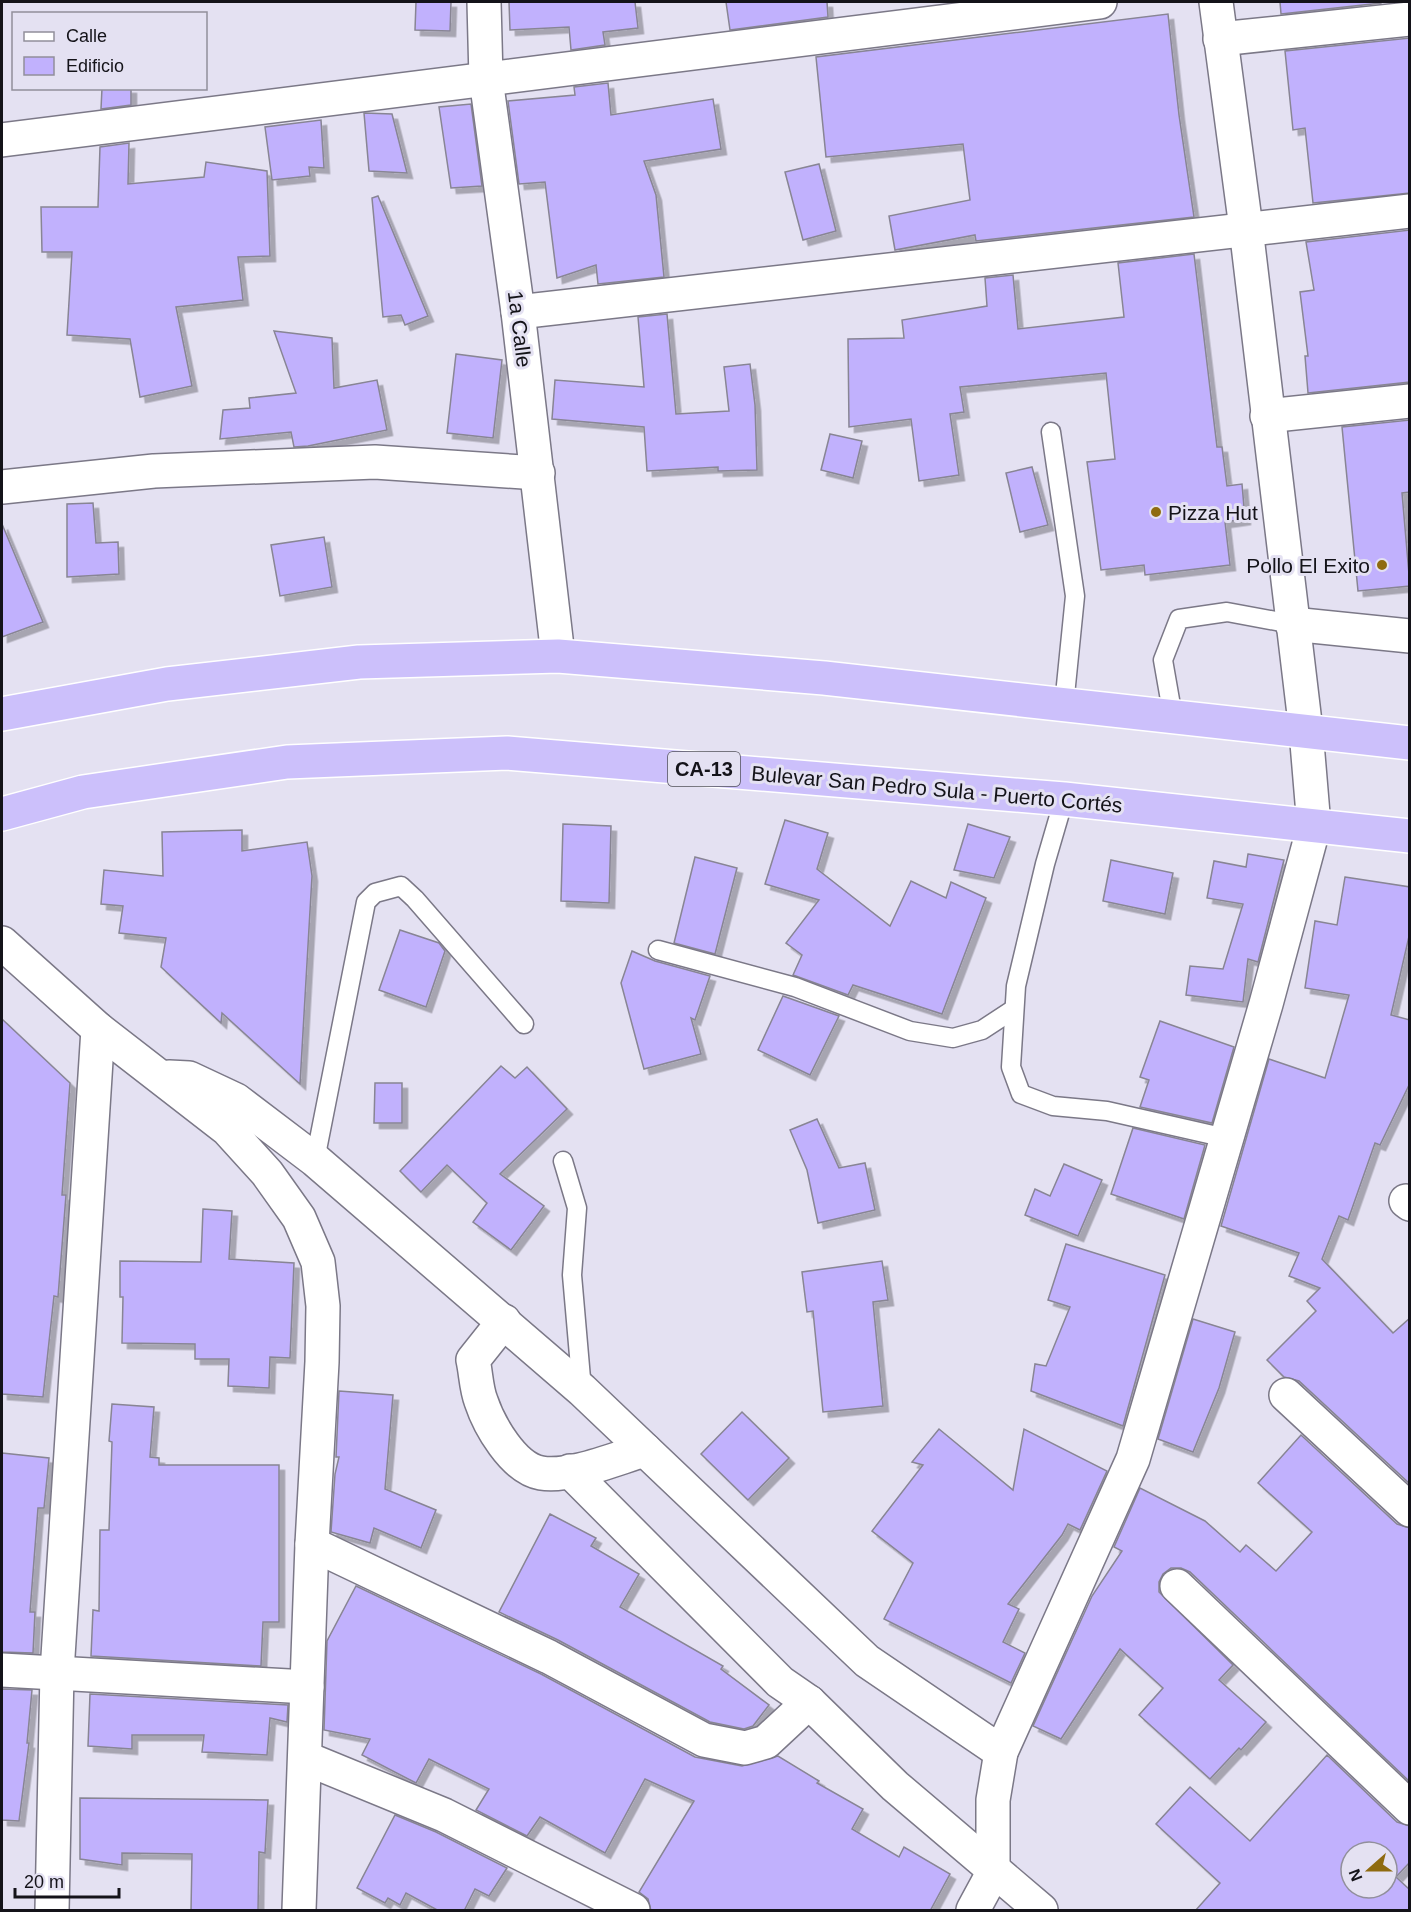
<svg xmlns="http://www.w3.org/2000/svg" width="1411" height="1912" font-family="Helvetica,sans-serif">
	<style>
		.building { fill: #c1b1fd; stroke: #888594; stroke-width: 1.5; fill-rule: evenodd; filter: url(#shadow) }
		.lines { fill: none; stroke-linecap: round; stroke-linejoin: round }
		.service-casing { stroke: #7b7887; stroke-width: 21 }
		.minor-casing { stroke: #7b7887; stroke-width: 36 }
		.trunk-casing { stroke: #fff; stroke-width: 36 }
		.service { stroke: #fff; stroke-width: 18 }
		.minor { stroke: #fff; stroke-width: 33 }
		.trunk { stroke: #ccc0fb; stroke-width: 33 }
		.poi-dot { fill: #8f6b10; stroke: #e4e1f2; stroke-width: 2 }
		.labels { text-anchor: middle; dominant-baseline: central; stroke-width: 6; stroke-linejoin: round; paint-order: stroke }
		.shield { fill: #e4e1f2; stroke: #52515a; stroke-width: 1.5 }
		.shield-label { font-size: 20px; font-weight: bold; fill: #141319 }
		.street-label { font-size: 21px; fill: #141319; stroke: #e4e1f2 }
		.poi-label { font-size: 21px; fill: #141319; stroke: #e4e1f2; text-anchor: start }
	</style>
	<defs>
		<filter id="shadow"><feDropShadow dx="5.5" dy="5.5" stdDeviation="0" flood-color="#0004"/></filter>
	</defs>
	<rect width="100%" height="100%" fill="#e4e1f2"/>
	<!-- building -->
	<g class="building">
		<path d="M416,2h35l-1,29 -35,-1z"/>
		<path d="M509,2h126l3,26 -35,4 2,13 -34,5 -2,-23 -59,3z"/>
		<path d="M726,2h101l1,15 -98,13z"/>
		<path d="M1280,2h101v1l-100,11z"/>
		<path d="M1168,14l11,101 15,102 -218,24 -1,-6 -80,15 -6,-34 81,-16 -7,-56 -137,13 -10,-100z"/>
		<path d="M1410,38v155l-97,10 -8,-75 -12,2 -8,-79z"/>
		<path d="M608,83l3,32 102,-16 8,50 -77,12 12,34 8,82 -66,7 -2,-19 -39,13 -12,-96 -26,2 -11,-83 67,-6 -1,-8z"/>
		<path d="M102,88h29v17l-30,4z"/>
		<path d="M471,104l11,82 -31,2 -12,-81z"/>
		<path d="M364,113l28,1 15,59 -38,-2z"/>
		<path d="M321,120l3,48 -15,-1 1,9 -38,4 -7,-53z"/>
		<path d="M129,143l-1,41 76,-7 2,-15 61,9 3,85 -32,1 5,43 -67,7 16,79 -52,11 -10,-58 -63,-4 5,-83h-30l-1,-45h57l2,-60z"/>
		<path d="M819,164l17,67 -33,9 -18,-68z"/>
		<path d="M378,196l50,120 -23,9 -4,-10 -18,2 -11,-119z"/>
		<path d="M1410,230v152l-102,11 -3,-37h3l-8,-64 14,-2 -8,-48z"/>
		<path d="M1194,254l23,193h5l5,39 15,-2 3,35 -20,3 5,43 -85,10 -1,-10 -43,5 -14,-108 28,-3 -9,-86 -146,14 4,25 -14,2 9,61 -40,6 -8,-62 -62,8 -1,-88 56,-1 -2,-18 85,-14 -2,-28 28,-3 5,54 106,-12 -6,-54z"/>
		<path d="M667,314l9,100 53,-3 -5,-44 26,-3 5,41 2,65 -39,1v-4l-71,4 -3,-44 -92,-8 3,-39 89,7 -6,-70z"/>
		<path d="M274,331l58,7 2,50 43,-8 10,50 -79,16 -14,1 -3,-15 -71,7 3,-29 27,-2 -1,-10 47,-5z"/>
		<path d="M456,354l46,6 -9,78 -46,-5z"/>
		<path d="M1410,420v72l-8,1 8,93 -52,5 -16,-164z"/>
		<path d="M830,434l32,7 -9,37 -32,-8z"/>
		<path d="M1032,467l16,58 -28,7 -14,-59z"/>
		<path d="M93,503l3,40 22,-1 1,32 -52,3v-73z"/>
		<path d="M2,524l41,98 -41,15z"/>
		<path d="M324,537l8,50 -52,9 -9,-51z"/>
		<path d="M785,820l43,13 -11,36 73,57 21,-45 35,17 5,-16 35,16 -44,116 -89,-29 -5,10 -55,-20 9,-20 -16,-12 33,-43 -54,-16z"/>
		<path d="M563,824l48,2 -2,77 -48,-2z"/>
		<path d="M968,824l42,13 -16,41 -40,-8z"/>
		<path d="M242,830v21l65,-9 5,34 -12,208 -78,-71 -1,10 -60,-56 5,-29 -47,-5 4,-27 -22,-2 3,-34 59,6 -1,-44z"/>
		<path d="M1248,854l36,6 -26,102 -10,-3 -5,43 -57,-7 4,-29 33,3 20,-65 -36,-6 7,-37 32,6z"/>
		<path d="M695,857l42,11 -22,86 -41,-11z"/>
		<path d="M1111,860l62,13 -8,41 -62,-13z"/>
		<path d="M1345,877l65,10v45l-19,83 19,5v63l-30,62 -5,-2 -27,77 -9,-4 -17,43 71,74 17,-15v166l-111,-103 -15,-4 -17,-17 49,-49 -9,-10 13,-13 -31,-12 10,-23 -78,-27 48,-167 56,19 24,-83 -44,-7 10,-67 22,4z"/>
		<path d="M400,930l39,13 6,8 -19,56 -47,-17z"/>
		<path d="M632,951l23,10 55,15 -15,44 -4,-2 10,36 -57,15 -23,-86z"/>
		<path d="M783,996l56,20 -29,59 -52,-25z"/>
		<path d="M2,1019l68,64 -8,112h4l-8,102 -4,-1 -11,101 -41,-3z"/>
		<path d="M1160,1021l74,26 -22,76 -72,-16 9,-27 -9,-3z"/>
		<path d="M501,1066l14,12 12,-11 40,42 -67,65 44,32 -33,44 -38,-28 14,-19 -40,-38 -26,27 -21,-21z"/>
		<path d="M375,1083h27v40h-28z"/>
		<path d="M817,1119l22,49 26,-5 10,47 -57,13 -11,-53 -17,-40z"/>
		<path d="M1133,1128l72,17 -21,74 -73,-25z"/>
		<path d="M1064,1164l38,16 -24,56 -53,-21 10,-26 15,7z"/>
		<path d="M203,1209l29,2 -3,48 65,4 -4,95 -20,-1 -1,31 -41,-2 1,-27h-34v-15l-73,-1 1,-46h-3v-36l81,1z"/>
		<path d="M1066,1244l99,31 -42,151 -92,-35 4,-27 11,2 24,-59 -22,-7z"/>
		<path d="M882,1261l6,39 -15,2 10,104 -60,6 -10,-101 -6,1 -5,-40z"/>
		<path d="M1193,1319l42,13 -16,56 -26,64 -35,-13z"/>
		<path d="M339,1391l54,4 -8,94 51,21 -15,38 -47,-20 -4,15 -39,-11 4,-58 4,-17h-3z"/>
		<path d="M112,1404l42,3 -4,50 9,1v7h120v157h-16l-2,44 -170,-10 2,-46 6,1 1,-81h9l3,-88 -3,-1z"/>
		<path d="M742,1412l47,46 -41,42 -47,-46z"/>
		<path d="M939,1429l74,61 11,-61 83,42 -27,59 -12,-6 -6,11 -54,69 11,5 -16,33 22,11 -14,30 -127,-64 29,-56 -41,-32 51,-66 -11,-3z"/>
		<path d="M1301,1435l96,89 13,4v254l-220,-210 -9,-4h-10l-8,6 -4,8v10l74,73 -14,15 47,42 -25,28 -2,-2 -29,31 -71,-64 24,-27 -43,-39 -59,90 -28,-13 59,-130 30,-45 -8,-4 26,-59 65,33 35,31 6,-7 30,26 36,-39 -54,-49z"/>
		<path d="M2,1453l47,5 -5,50h-6l-8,104h5l-2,41 -31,-1z"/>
		<path d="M550,1514l46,24 -5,8 48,28 -19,33 103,59 -2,3 48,36 -16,21 -9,3 -34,-7 -152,-82 -59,-28z"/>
		<path d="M356,1586l185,88 154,83 47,9 36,-10 41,25 -2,2 46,26 -11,20 47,28 5,-10 46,27 -20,37h-279l-3,-12 -9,-7 55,-91 -49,-22 -40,74 -65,-36 -13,19 -51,-26 13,-21 -60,-30 -13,24 -54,-28 8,-16 -46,-9 3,-89z"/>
		<path d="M2,1689l30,1 -5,53h2l-10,78 -17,-1z"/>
		<path d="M90,1694l198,11 -1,17 -17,-4 -3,37 -65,-3 2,-17h-72v14l-44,-3z"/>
		<path d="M1327,1755l70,67 13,4v36l-14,15 14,13v21h-215l25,-28 -64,-59 34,-37 60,54zM1351,1852h36v36h-36z"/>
		<path d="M80,1798l188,2 -3,53 -6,-1 -1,59h-67l1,-57 -70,-1v12l-42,-6z"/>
		<path d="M395,1815l41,17 71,36 -18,28 -14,-7 -11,22h-25l-33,-18 -6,12 -12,-7 -3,5 -28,-15z"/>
	</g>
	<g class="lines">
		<!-- service casing -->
		<g class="service-casing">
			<g id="service">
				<path d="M1051,432l24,164 -11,109"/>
				<path d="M1173,717l-10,-57 16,-41 48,-7 65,12"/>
				<path d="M1064,799l-19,65 -29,122 -5,81 10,27 32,12 54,5 119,27"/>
				<path d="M658,950l137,37 115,44 43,7 29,-8 32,-21"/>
				<path d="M315,1160l51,-258 9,-9 26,-7 14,13 109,125"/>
				<path d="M563,1161l14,47 -5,67 10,115"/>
			</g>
		</g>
		<!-- minor casing -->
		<g class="minor-casing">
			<g id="minor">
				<path d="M484,2l2,77 32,233 40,344"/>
				<path d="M1220,39l190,-20"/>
				<path d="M2,140l1098,-138"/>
				<path d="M518,312l892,-101"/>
				<path d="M1267,416l143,-15"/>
				<path d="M2,487l152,-16 221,-9 163,11"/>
				<path d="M1292,624l118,12"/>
				<path d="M2,943l96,86 129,100 40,44 32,45 19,44 5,44 -1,56 -10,182 -13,366"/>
				<path d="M169,1077l20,1 47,22 79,60 267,230 285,271 134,91"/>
				<path d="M1406,1201l4,3"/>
				<path d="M504,1321l-31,39c3,13 3,28 8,41 8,24 32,67 60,72 29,5 76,-15 104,-23"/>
				<path d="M1286,1395l124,115"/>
				<path d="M570,1471l210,211 29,20 86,84 146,124"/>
				<path d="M312,1544l237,113 155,83 41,8 21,-6 43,-40"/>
				<path d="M1177,1586l233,222"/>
				<path d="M2,1670l305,17"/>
				<path d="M305,1758l139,57 189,95"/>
				<path d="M52,1910l5,-238 41,-643"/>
				<path d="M973,1910l20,-37v-73l8,-48 132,-293 133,-455 48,-178 -8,-95 -60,-503 -30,-226"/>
			</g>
		</g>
		<!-- trunk casing -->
		<g class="trunk-casing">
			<g id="trunk">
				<path d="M2,714l165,-30 192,-22 199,-6 266,22 586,65"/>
				<path d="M2,814l81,-22 204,-30 220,-9 557,46 346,37"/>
			</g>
		</g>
		<!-- service -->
		<use href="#service" class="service"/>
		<!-- minor -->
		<use href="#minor" class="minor"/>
		<!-- trunk -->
		<use href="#trunk" class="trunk"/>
	</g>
	<!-- markers -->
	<g class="poi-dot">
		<circle cx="1156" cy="512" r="6"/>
		<circle cx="1382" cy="565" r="6"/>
	</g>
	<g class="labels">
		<!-- shield labels -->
		<rect class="shield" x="668" y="752" width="72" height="34" rx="4.5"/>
		<g class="shield-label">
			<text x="704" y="769">CA-13</text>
		</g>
		<!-- street labels -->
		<g class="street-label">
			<text transform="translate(520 329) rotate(83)">1a Calle</text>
			<text transform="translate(937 789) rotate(5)">Bulevar San Pedro Sula - Puerto Cortés</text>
		</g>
		<!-- poi labels -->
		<g class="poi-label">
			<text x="1168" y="512">Pizza Hut</text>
			<text x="1370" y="565" text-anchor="end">Pollo El Exito</text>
		</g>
	</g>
	<!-- border -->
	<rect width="1411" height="1912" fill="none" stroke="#141319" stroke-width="6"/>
	<!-- legend -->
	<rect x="12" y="12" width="195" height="78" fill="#e4e1f2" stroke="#918f9b" stroke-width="1.5"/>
	<rect x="24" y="32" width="30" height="9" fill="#ffffff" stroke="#918f9b" stroke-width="1.5"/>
	<text x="66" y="42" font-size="18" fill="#141319">Calle</text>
	<rect x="24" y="57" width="30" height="18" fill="#c1b1fd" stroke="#918f9b" stroke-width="1.5"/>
	<text x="66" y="72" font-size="18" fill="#141319">Edificio</text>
	<!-- north arrow -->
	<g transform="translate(1369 1870) rotate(249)"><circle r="28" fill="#e4e1f2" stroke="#918f9b" stroke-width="1.5"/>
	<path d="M0-4.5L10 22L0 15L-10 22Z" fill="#8f6b10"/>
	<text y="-9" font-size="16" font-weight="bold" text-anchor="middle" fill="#141319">N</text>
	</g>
	<!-- scale -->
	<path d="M15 1888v9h104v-9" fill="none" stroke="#141319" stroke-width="3"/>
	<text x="24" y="1888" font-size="18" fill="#141319" stroke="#e4e1f2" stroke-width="4.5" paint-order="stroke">20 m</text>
</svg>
